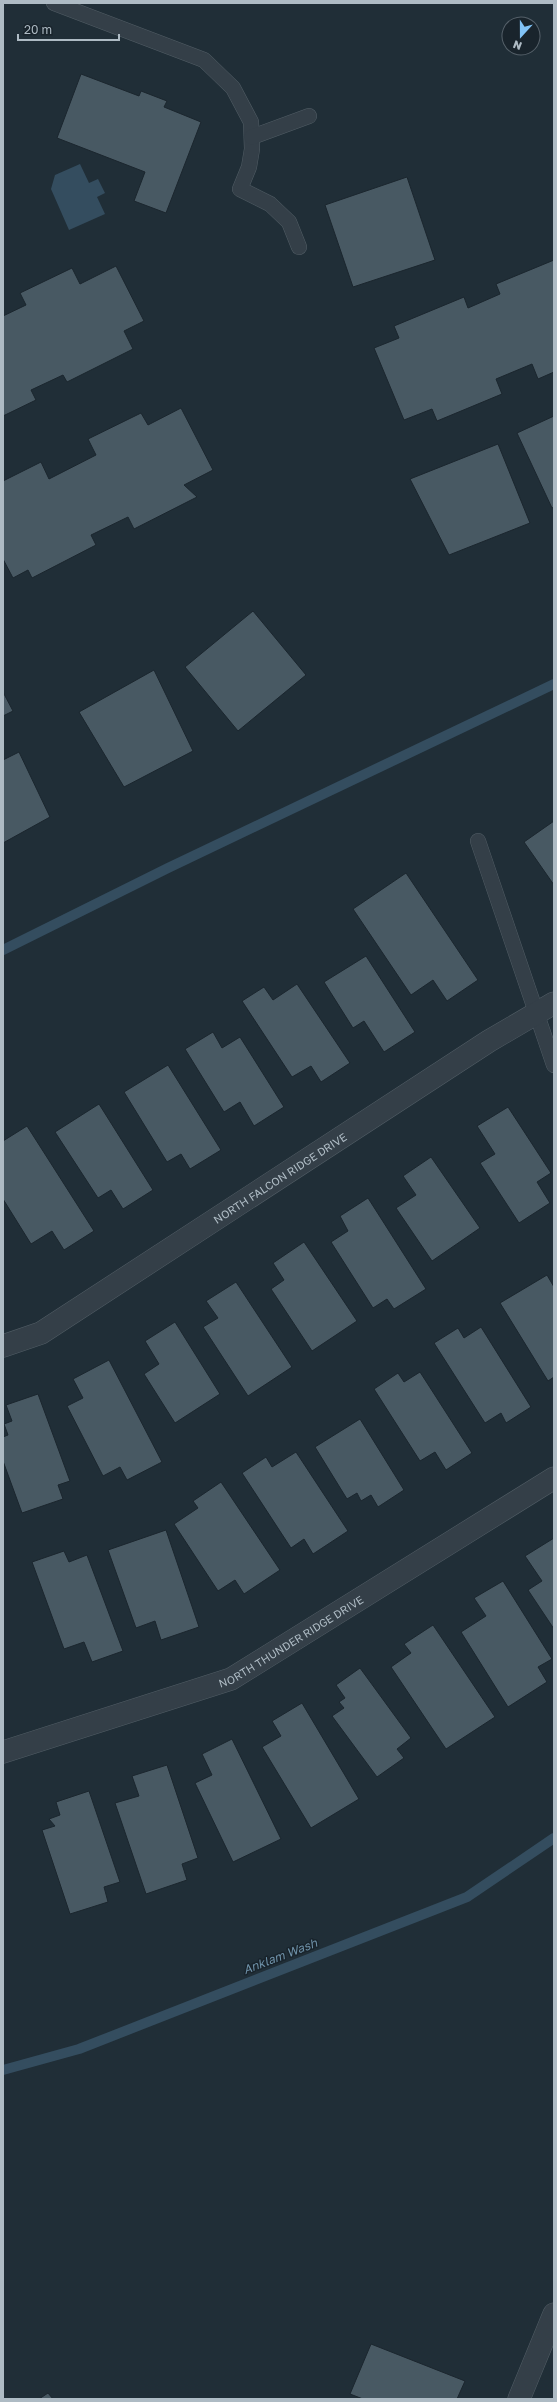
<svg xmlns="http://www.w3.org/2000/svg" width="557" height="2402" font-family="'Golos Text',sans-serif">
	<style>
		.water { fill: #344d5f }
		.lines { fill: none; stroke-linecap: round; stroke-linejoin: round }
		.stream { stroke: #344d5f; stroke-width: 10 }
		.building { fill: #485963; stroke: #1b262e }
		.service-casing { stroke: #515d65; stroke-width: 16 }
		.minor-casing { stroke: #515d65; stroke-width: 23 }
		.service { stroke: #343f48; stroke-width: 15 }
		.minor { stroke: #343f48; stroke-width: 22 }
		.labels { text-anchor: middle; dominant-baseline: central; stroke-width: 3; stroke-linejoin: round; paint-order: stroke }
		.street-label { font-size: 11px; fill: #aebbc4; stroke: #19242c }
		.water-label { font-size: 12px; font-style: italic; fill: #6f92a9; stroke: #19242c }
	</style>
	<rect width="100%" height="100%" fill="#202e37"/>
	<!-- water -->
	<path class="water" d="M80,164l9,19 9,-4 7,14 -8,4 8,17 -36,16 -18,-41 4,-14z"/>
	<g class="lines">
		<!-- stream -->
		<g class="stream">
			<path d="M3,950l165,-82 386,-184"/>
			<path d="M3,2070l76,-21 388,-152 87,-59"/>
		</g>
	</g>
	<!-- building -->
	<g class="building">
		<path d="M81,74l58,22 2,-5 26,10 -3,6 37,15 -35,91 -32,-12 11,-29 -88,-34z"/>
		<path d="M407,177l28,83 -82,27 -28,-82z"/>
		<path d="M554,260v112l-16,7 -6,-15 -36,15 6,15 -65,27 -5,-12 -28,11 -30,-72 25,-10 -5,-12 70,-29 4,11 32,-14 -4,-10z"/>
		<path d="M116,266l28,55 -20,10 9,18 -66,33 -4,-7 -32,15 5,10 -33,16v-100l23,-11 -6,-12 52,-25 8,16z"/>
		<path d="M181,408l32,62 -29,15 13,12 -63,32 -6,-12 -37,18 5,10 -64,33 -4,-8 -15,8 -10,-19v-78l38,-19 8,17 47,-24 -8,-16 53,-26 7,12z"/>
		<path d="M554,416v91l-2,1 -35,-75z"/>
		<path d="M498,444l32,79 -81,32 -39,-76z"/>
		<path d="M253,611l53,64 -68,56 -53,-64z"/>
		<path d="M154,670l39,81 -69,36 -45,-75z"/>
		<path d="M3,692l10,19 -10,5z"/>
		<path d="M19,752l31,65 -47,26v-83z"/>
		<path d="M554,821v64l-30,-43z"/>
		<path d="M406,873l72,107 -31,21 -14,-21 -22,15 -58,-86z"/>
		<path d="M366,956l49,76 -31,20 -20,-31 -11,7 -29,-46z"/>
		<path d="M297,984l53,79 -29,19 -10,-16 -19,11 -50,-76 22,-14 9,13z"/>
		<path d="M213,1032l9,16 18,-11 44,70 -30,19 -14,-24 -16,10 -39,-63z"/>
		<path d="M168,1065l53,85 -31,19 -9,-15 -14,8 -43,-70z"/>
		<path d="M99,1104l54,86 -30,19 -12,-19 -13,8 -43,-66z"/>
		<path d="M508,1107l43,66 -14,9 13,21 -31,20 -39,-60 15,-9 -18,-28z"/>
		<path d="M27,1126l67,105 -30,19 -12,-19 -21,13 -28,-45v-58z"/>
		<path d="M431,1157l49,71 -48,33 -36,-53 20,-13 -13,-19z"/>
		<path d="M368,1198l58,91 -32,20 -7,-10 -14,9 -42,-66 17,-11 -8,-15z"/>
		<path d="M304,1242l53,79 -45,30 -41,-62 13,-9 -11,-17z"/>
		<path d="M547,1275l7,12v90l-6,4 -48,-78z"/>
		<path d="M236,1282l56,85 -44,29 -45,-69 15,-9 -12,-17z"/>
		<path d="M175,1322l45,72 -45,29 -31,-49 15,-10 -14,-23z"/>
		<path d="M481,1327l50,80 -25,16 -5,-10 -16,10 -51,-80 24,-15 6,10z"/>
		<path d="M109,1360l53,102 -35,18 -7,-13 -17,9 -36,-70 16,-8 -10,-19z"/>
		<path d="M420,1372l52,81 -26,17 -11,-18 -15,9 -46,-72 24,-16 6,9z"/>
		<path d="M38,1394l32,87 -12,4 5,14 -41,14 -19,-52v-24l5,-2 -4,-11 8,-3 -6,-16z"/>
		<path d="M360,1419l44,71 -26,17 -7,-12 -10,6 -4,-8 -10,6 -32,-52z"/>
		<path d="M296,1452l52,79 -35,23 -9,-15 -13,9 -49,-75 24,-16 6,10z"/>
		<path d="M221,1482l59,88 -36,24 -9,-14 -17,11 -44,-67 24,-16 -5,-7z"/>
		<path d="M166,1530l33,97 -38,13 -6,-19 -19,7 -28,-78z"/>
		<path d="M554,1538v91l-26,-39 14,-9 -17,-25z"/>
		<path d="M64,1551l5,11 18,-7 36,96 -31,11 -8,-20 -20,7 -32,-87z"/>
		<path d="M503,1581l49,78 -14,8 9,15 -39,25 -47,-75 25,-16 -12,-18z"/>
		<path d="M433,1625l62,92 -49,32 -55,-82 20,-14 -7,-9z"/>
		<path d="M360,1668l51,70 -14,11 7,9 -27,19 -45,-61 12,-8 -5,-6 6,-4 -9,-13z"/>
		<path d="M302,1703l57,96 -48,29 -49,-81 19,-11 -9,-15z"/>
		<path d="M232,1739l49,100 -48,23 -38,-79 17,-8 -10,-21z"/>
		<path d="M167,1765l31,93 -16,6 5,16 -41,14 -31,-91 24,-7 -7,-20z"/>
		<path d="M89,1791l31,91 -16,5 4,15 -38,12 -28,-84 13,-4 -6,-7 11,-4 -4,-13z"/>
		<path d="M371,2344l94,37 -8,18h-94l-13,-5z"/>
		<path d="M48,2393l5,6h-14z"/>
	</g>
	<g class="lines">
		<!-- service casing -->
		<g class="service-casing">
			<g id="service">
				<path d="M54,3l150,57 29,28 18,34 1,27 -3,18 -9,22 30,15 19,18 10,25"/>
				<path d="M252,137l57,-21"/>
				<path d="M478,841l76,224"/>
			</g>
		</g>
		<!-- minor casing -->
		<g class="minor-casing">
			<g id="minor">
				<path id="s1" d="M3,1346l38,-13 448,-292 65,-38"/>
				<path id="s2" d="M3,1752l228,-73 323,-201"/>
				<path d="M519,2399l35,-85"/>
			</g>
		</g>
		<!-- service -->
		<use href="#service" class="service"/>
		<!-- minor -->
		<use href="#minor" class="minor"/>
	</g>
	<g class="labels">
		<!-- street labels -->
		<g class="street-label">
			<text stroke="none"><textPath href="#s1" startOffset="325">NORTH FALCON RIDGE DRIVE</textPath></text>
			<text stroke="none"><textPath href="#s2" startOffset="310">NORTH THUNDER RIDGE DRIVE</textPath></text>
		</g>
		<!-- water labels -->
		<g class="water-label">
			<text transform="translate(280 1956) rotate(-21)">Anklam Wash</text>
		</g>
	</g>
	<!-- border -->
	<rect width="557" height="2402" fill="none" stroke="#aebbc4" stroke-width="8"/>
	<!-- north arrow -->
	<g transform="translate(521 36) rotate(201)"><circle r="19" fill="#19242c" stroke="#556069"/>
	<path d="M0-3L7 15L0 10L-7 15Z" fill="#81c3f7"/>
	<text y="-6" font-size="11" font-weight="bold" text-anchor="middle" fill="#aebbc4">N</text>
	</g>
	<!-- scale -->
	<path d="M18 34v6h101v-6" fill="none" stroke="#aebbc4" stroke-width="2"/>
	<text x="24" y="34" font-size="12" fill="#aebbc4" stroke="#19242c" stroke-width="3" paint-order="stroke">20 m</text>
</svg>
